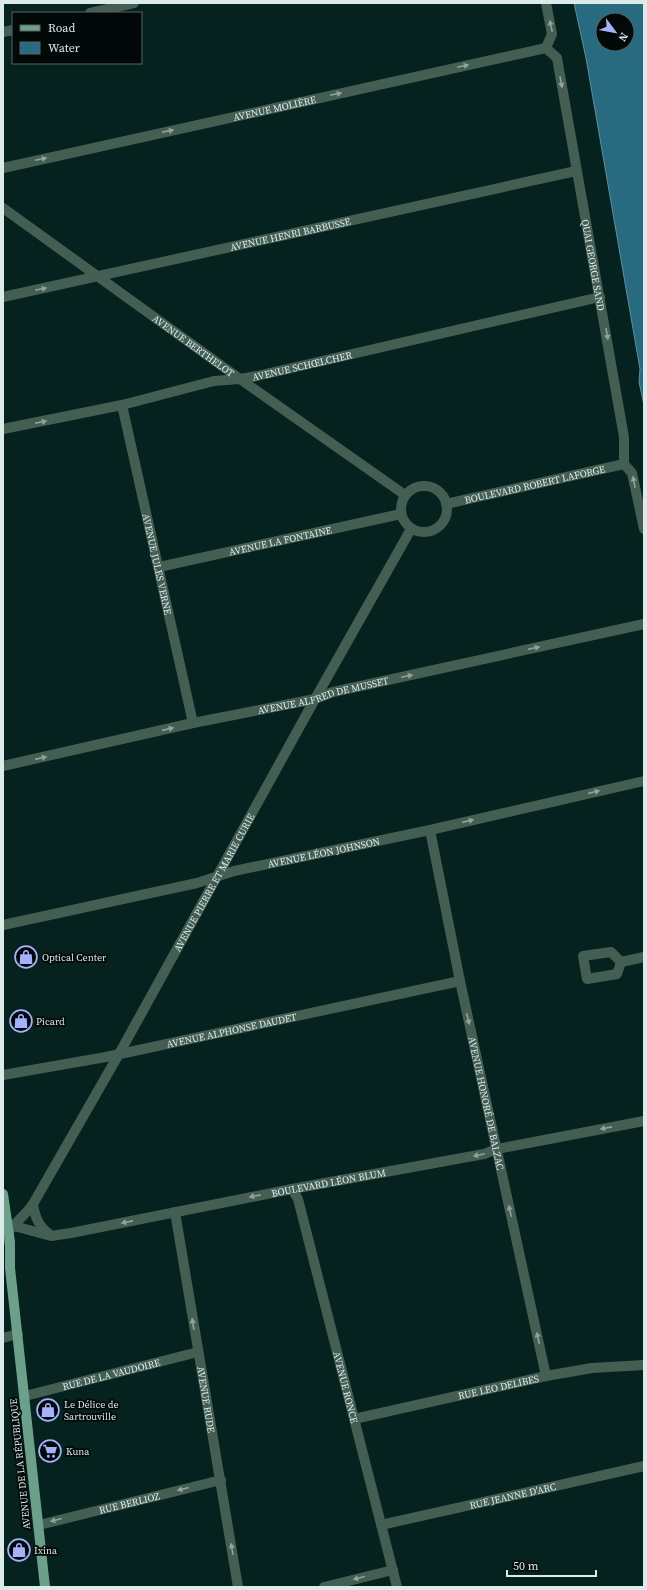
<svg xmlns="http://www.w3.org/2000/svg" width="647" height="1590" font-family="'Source Serif 4',serif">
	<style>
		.water { fill: #286a7f; stroke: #5e919f; fill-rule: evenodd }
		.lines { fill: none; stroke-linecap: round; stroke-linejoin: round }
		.street { stroke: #455e54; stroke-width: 10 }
		.primary { stroke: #6ca08b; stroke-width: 10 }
		.oneway { fill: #90a49e }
		.labels { text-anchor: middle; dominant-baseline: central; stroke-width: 3.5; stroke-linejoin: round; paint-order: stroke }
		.street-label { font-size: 10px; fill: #dbebe9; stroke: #020908 }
		.poi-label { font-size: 10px; fill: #dbebe9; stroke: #020908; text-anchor: start }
	</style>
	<rect width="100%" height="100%" fill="#05221f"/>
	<!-- water -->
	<path class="water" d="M574,3h70v402l-5,-23 1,-13 -54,-311zM603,20h24v24h-24z"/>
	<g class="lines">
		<!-- street -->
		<g class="street">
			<path d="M546,3l6,31 -6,14"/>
			<path d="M90,13l44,-10"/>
			<path d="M3,32l10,-2"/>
			<path id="s1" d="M546,48l11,10 67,379v27l8,9 12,56"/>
			<path id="s2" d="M3,168l543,-120"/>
			<path id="s3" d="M3,208l237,171 165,116"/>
			<path id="s4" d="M3,297l573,-126"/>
			<path id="s5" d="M122,405l71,318"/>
			<path id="s6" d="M3,429l119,-24 92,-24 26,-2 17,-3 343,-79"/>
			<circle cx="424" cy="509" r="23"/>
			<path id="s7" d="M446,504l178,-40"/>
			<path id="s8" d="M159,567l242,-53"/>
			<path id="s9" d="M3,766l190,-43 122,-24 18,-7 311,-68"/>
			<path id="s10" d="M430,830l30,151 86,395"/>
			<path id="s11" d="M3,925l194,-42 37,-12 196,-41 214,-49"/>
			<path d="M611,952l10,10 -4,12 -30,5 -4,-23z"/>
			<path d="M621,962l23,-5"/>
			<path id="s12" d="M3,1075l103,-18 354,-76"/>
			<path id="s13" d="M292,1189l6,10 99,388"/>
			<path d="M33,1204c2,14 6,22 16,30"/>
			<path id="s14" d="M175,1212l63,375"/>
			<path id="s15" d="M14,1226l37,10 20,-3 221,-44 192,-35 13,-5 147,-28"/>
			<path id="s16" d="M3,1240c7,-14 21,-23 30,-36l86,-150 196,-355 96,-170"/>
			<path d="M3,1338l15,-4"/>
			<path id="s17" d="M25,1396l173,-44"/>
			<path id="s18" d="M354,1419l192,-43 46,-8 52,-3"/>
			<path id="s19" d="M39,1525l182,-45"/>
			<path id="s20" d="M381,1525l263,-59"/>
			<path d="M324,1587l69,-17"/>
		</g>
		<!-- primary -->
		<path class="primary" d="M3,1194l7,48v26l35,319"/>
	</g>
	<!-- one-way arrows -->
	<defs><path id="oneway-solid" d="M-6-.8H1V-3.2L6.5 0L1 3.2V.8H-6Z"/></defs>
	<g class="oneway">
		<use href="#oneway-solid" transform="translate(551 26) rotate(-102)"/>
		<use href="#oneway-solid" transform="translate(463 66) rotate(-12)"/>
		<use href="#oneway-solid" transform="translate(561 82) rotate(80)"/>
		<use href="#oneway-solid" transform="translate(336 94) rotate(-12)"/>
		<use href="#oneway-solid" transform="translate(168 131) rotate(-12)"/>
		<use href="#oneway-solid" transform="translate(41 159) rotate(-12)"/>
		<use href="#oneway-solid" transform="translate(41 289) rotate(-12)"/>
		<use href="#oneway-solid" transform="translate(607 334) rotate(80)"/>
		<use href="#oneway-solid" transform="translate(41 422) rotate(-12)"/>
		<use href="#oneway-solid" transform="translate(634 482) rotate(-101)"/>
		<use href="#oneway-solid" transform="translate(534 648) rotate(-12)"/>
		<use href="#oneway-solid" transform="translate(407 676) rotate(-12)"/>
		<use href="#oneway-solid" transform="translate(168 729) rotate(-13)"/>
		<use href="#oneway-solid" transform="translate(41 758) rotate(-13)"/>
		<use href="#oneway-solid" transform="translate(594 792) rotate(-13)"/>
		<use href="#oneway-solid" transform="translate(468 821) rotate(-13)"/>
		<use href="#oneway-solid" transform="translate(468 1019) rotate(77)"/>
		<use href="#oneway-solid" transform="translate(606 1128) rotate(169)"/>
		<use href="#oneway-solid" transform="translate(479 1155) rotate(168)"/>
		<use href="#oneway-solid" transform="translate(255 1196) rotate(169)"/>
		<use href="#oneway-solid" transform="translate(510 1211) rotate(-102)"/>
		<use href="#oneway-solid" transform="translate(127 1222) rotate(169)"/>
		<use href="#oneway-solid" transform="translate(193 1324) rotate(-99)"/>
		<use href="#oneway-solid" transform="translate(538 1338) rotate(-102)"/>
		<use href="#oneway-solid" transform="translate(183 1489) rotate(166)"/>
		<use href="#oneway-solid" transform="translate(56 1520) rotate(166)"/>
		<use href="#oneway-solid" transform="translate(232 1549) rotate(-99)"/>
		<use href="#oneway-solid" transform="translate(359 1578) rotate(166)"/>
	</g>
	<!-- icons -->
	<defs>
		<g id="shop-ring" transform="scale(1.15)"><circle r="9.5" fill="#020908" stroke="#a6b1fc" stroke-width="1.5"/><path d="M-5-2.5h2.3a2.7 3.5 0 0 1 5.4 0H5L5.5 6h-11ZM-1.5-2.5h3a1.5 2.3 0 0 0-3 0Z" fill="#a6b1fc"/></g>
		<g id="supermarket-ring" transform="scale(1.15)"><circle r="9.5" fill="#020908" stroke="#a6b1fc" stroke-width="1.5"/><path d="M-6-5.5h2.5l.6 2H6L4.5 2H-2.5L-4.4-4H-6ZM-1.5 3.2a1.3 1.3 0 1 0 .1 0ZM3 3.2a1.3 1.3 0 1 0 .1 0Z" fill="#a6b1fc"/></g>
	</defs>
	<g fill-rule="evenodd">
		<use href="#shop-ring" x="26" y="957"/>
		<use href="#shop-ring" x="21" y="1021"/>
		<use href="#shop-ring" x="48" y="1410"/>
		<use href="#supermarket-ring" x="50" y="1451"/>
		<use href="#shop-ring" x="19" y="1550"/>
	</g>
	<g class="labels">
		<!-- street labels -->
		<g class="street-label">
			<text stroke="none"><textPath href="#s2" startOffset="278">AVENUE MOLIÈRE</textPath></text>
			<text stroke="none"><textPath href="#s4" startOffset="294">AVENUE HENRI BARBUSSE</textPath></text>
			<text stroke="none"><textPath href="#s1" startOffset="225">QUAI GEORGE SAND</textPath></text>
			<text stroke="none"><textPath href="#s3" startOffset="235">AVENUE BERTHELOT</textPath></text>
			<text stroke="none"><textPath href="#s6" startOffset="306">AVENUE SCHŒLCHER</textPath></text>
			<text stroke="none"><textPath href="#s7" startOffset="91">BOULEVARD ROBERT LAFORGE</textPath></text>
			<text stroke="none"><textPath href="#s8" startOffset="124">AVENUE LA FONTAINE</textPath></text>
			<text stroke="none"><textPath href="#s5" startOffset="163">AVENUE JULES VERNE</textPath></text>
			<text stroke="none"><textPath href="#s9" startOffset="328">AVENUE ALFRED DE MUSSET</textPath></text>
			<text stroke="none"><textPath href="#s11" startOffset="329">AVENUE LÉON JOHNSON</textPath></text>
			<text stroke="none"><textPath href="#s16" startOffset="416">AVENUE PIERRE ET MARIE CURIE</textPath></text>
			<text stroke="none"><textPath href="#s12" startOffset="233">AVENUE ALPHONSE DAUDET</textPath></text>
			<text stroke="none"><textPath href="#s10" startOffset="279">AVENUE HONORÉ DE BALZAC</textPath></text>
			<text stroke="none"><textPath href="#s15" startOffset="321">BOULEVARD LÉON BLUM</textPath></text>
			<text stroke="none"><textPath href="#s17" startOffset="89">RUE DE LA VAUDOIRE</textPath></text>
			<text stroke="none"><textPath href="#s13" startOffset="206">AVENUE RONCE</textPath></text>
			<text stroke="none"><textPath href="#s18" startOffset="148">RUE LEO DELIBES</textPath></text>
			<text stroke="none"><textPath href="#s14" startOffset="190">AVENUE RUDE</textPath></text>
			<text transform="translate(20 1464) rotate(-96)">AVENUE DE LA RÉPUBLIQUE</text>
			<text stroke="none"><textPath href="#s20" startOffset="135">RUE JEANNE D'ARC</textPath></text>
			<text stroke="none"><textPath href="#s19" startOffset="93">RUE BERLIOZ</textPath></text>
		</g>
		<!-- poi labels -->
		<g class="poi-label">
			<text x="42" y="957">Optical Center</text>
			<text x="36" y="1021">Picard</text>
			<text x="64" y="1404">Le Délice de<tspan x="64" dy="12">Sartrouville</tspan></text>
			<text x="66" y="1451">Kuna</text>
			<text x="34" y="1550">Ixina</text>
		</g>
	</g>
	<!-- border -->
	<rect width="647" height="1590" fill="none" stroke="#dbebe9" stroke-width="8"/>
	<!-- legend -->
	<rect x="12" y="12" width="130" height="52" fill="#020908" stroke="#596362"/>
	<rect x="20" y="25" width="20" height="6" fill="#6ca08b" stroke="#596362"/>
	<text x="48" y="32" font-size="12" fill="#dbebe9">Road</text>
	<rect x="20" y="42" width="20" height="12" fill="#286a7f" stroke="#596362"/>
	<text x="48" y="52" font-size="12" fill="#dbebe9">Water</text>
	<!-- north arrow -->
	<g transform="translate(615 32) rotate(122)"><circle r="19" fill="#020908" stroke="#596362"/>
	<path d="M0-3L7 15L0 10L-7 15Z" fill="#a6b1fc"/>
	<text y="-6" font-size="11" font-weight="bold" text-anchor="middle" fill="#dbebe9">N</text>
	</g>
	<!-- scale -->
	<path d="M507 1570v6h89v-6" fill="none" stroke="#dbebe9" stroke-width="2"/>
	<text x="513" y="1570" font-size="12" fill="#dbebe9" stroke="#020908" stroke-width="3" paint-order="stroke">50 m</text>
</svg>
